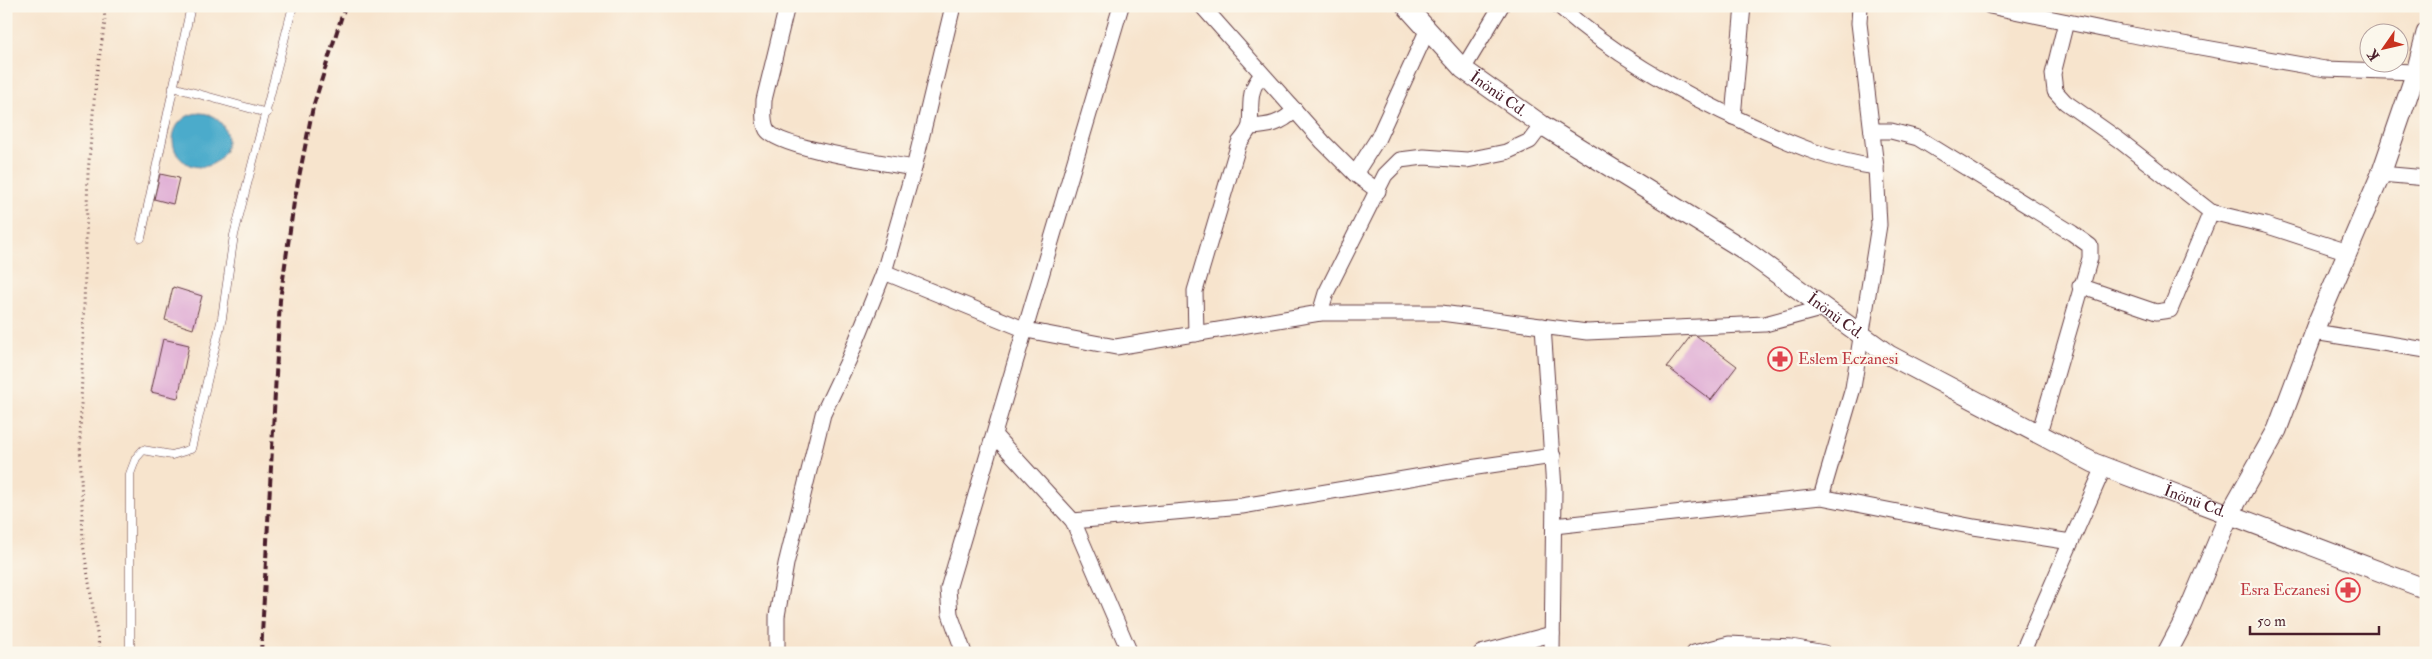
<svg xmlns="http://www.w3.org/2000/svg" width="2432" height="659" font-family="'IM FELL Double Pica',serif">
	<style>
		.water { fill: #4cabcb; stroke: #4b657b }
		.building { fill: #dfabd4 }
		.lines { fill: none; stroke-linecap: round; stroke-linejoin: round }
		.service-casing { stroke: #643d43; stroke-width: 9 }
		.minor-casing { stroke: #643d43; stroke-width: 17 }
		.tertiary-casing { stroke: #643d43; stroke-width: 21 }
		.path { stroke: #643d43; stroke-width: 3; stroke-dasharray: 1 4; stroke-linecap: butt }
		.service { stroke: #fff; stroke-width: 8 }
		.minor { stroke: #fff; stroke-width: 15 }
		.tertiary { stroke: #fff; stroke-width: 19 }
		.rail { stroke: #4a1f2b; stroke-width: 4; stroke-dasharray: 8 4; stroke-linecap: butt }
		.labels { text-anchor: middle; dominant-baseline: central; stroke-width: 4.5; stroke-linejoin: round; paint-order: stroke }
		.street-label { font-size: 16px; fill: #4a1f2b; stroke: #fbf7ec }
		.health-label { font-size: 16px; fill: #be3a42; stroke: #fbf7ec; text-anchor: start }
	</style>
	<rect width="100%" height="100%" fill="#fbf7ec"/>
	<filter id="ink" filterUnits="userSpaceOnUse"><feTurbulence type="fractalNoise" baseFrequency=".02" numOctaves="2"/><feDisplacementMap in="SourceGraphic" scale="10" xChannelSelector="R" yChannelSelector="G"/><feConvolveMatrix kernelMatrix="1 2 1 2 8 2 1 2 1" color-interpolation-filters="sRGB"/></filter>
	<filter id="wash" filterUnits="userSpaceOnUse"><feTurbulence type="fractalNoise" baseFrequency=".0096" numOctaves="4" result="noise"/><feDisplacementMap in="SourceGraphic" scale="20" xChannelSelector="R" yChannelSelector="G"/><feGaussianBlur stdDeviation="1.12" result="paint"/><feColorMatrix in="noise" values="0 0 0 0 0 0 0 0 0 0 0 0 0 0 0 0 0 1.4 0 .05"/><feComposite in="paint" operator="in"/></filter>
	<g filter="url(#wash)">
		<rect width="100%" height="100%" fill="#f7e4cd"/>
		<!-- water -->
		<circle class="water" cx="200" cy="140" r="27"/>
		<g id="blocks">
			<!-- building -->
			<g class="building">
				<path d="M160,174l19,4 -6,26 -19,-5z"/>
				<path d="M173,287l29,9 -9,33 -28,-9z"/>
				<path d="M1693,333l44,33 -26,34 -44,-33z"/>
				<path d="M163,339l26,6 -11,53 -27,-6z"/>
			</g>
		</g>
	</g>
	<g filter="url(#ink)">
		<use href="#blocks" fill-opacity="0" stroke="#643d43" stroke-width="1"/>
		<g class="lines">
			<!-- service casing -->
			<g class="service-casing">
				<g id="service">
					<path d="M173,87l94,26"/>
					<path d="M141,238l50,-232"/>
					<path d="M130,653v-179l6,-16 7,-8 29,5 19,-6 31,-131 12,-83 59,-229"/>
				</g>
			</g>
			<!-- minor casing -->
			<g class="minor-casing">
				<g id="minor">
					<path d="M787,6l-23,94c0,9 -2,21 3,30 12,19 121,33 147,38"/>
					<path d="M1202,6l121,136 32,32 23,17"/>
					<path d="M1559,6c57,51 123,88 192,119 41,19 80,36 125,42"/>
					<path d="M1990,6l131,27 204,36 91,3"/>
					<path d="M2066,22l-13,52 2,17 10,11 54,38 92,72 54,13 83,27"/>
					<path d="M1463,69l38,-63"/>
					<path d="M1733,117l10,-111"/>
					<path d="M1250,127c19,-1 31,-3 45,-17"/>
					<path d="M1872,131h19l27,7 154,95 18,13v12l-51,176"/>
					<path d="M1355,174l23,-36 49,-107"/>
					<path d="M2381,174l45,4"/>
					<path d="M884,272l142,58 90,17 204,-34h121l146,19 178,-8 59,-16"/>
					<path d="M2080,286l76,26 14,-2 41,-98"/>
					<path d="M1320,313l6,-20 59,-118 15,-15 24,-3 43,3 39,-8 24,-11 12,-16"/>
					<path d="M1543,326l11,163 -2,164"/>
					<path d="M2314,332l112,18"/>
					<path d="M1196,334l-1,-43 44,-148c4,-5 10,-12 11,-18 2,-19 -3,-35 12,-50"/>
					<path d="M995,436l78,85 57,132"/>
					<path d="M1821,497l32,-109 26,-163 -3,-58 -17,-144 1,-17"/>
					<path d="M1073,521l169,-15 228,-38 83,-12"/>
					<path d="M1554,526l267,-29 153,30 97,15"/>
					<path d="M777,653v-37l9,-52 37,-150 26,-55 35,-87 30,-104 39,-162"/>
					<path d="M964,653l-14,-39 -2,-25 173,-583"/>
					<path d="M1481,653l71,-19"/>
					<path d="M1694,653l35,-9 62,3 33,6"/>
					<path d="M2022,653l82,-186"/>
				</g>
			</g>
			<!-- tertiary casing -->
			<g class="tertiary-casing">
				<g id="tertiary">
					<path id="s1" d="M1406,6l57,63 79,56 201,124 146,106 205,108 332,126"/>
					<path d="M2167,653l17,-32 45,-106 48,-85 41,-109 63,-147 35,-102 10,-39"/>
				</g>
			</g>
			<!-- path -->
			<path class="path" d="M100,653l-17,-109 -3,-104 8,-267 8,-95 9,-56 -1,-16"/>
			<!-- service -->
			<use href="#service" class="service"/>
			<!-- minor -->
			<use href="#minor" class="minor"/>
			<!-- tertiary -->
			<use href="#tertiary" class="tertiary"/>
			<!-- rail -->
			<path class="rail" d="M261,653l19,-353 14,-98 19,-95 32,-101"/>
		</g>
	</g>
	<!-- icons -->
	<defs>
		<g id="pharmacy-ring" transform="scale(1.25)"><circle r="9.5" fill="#fbf7ec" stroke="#e0444e" stroke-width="1.5"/><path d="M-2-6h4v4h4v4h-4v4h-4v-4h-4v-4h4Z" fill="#e0444e"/></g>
	</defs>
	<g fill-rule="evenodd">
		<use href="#pharmacy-ring" x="1780" y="359"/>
		<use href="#pharmacy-ring" x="2348" y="590"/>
	</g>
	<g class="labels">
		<!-- street labels -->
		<g class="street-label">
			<text stroke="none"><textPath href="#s1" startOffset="128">İnönü Cd.</textPath></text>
			<text stroke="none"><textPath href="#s1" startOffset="532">İnönü Cd.</textPath></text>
			<text stroke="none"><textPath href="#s1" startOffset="938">İnönü Cd.</textPath></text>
		</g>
		<!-- health labels -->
		<g class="health-label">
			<text x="1798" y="359">Eslem Eczanesi</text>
			<text x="2330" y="590" text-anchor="end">Esra Eczanesi</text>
		</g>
	</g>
	<!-- margin -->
	<rect width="2432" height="659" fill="none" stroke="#fbf7ec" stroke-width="25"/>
	<!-- north arrow -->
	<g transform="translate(2384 48) rotate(236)"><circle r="24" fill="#fbf7ec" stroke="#b4a19f"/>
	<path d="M0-4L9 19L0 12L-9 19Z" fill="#c8321e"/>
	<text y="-8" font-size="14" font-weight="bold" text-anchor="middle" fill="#4a1f2b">K</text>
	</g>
	<!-- scale -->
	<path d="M2250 626v8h129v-8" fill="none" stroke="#4a1f2b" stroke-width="2.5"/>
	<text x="2257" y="626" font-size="15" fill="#4a1f2b" stroke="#fbf7ec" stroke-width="4" paint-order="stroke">50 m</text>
</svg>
